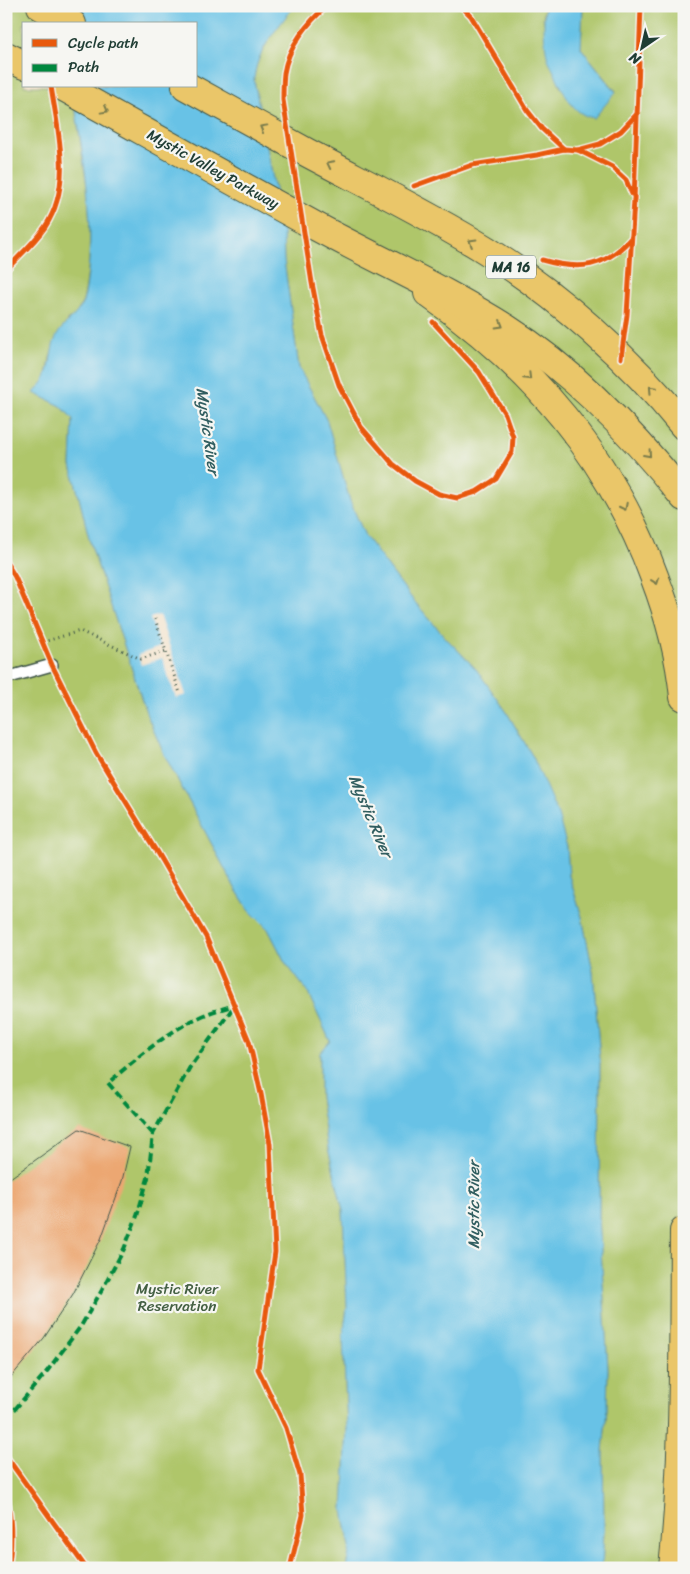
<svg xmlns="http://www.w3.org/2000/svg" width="690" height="1574" font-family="Sriracha,sans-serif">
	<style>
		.green { fill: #afc66b; stroke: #678250 }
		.water { fill: #68c2e6; stroke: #44808d }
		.pier { fill: #f3ddbf }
		.building { fill: #eca772 }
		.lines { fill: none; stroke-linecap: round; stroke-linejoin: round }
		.service-casing { stroke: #3f5549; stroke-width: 14 }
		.primary-casing { stroke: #3f5549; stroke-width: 30 }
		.trunk-casing { stroke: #3f5549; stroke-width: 30 }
		.path { stroke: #3f5549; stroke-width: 3; stroke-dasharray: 1 4; stroke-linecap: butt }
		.service { stroke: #fff; stroke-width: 11 }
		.primary { stroke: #eac669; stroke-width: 28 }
		.trunk { stroke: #eac669; stroke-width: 28 }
		.quiet { stroke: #00873e; stroke-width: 4; stroke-dasharray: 8 4; stroke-linecap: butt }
		.cycleway-casing { stroke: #f6f6f2; stroke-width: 8 }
		.cycleway { stroke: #e8590c; stroke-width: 5 }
		.oneway { stroke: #7a7b4c }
		.labels { text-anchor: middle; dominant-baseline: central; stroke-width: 4.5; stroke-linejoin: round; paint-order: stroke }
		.shield { fill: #f6f6f2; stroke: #60746d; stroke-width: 1 }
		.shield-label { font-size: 14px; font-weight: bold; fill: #1f3d34 }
		.street-label { font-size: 15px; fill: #1f3d34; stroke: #f6f6f2 }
		.park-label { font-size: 15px; fill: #435f42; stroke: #f6f6f2 }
		.water-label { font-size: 16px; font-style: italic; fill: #315e60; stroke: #f6f6f2 }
	</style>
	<rect width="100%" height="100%" fill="#f6f6f2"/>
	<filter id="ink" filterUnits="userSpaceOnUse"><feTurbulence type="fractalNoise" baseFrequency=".02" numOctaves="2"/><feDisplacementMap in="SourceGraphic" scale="10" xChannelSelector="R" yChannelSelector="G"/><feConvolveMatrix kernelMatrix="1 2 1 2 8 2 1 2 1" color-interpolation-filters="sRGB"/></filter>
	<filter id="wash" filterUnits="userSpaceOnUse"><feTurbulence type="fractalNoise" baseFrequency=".0096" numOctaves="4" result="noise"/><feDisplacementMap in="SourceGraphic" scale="20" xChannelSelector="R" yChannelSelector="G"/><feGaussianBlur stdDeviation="1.12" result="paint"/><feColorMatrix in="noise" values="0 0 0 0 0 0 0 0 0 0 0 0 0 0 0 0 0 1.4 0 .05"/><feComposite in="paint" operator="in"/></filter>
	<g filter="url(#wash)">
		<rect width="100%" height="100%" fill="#f3ddbf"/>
		<!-- green -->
		<g class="green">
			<path d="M6,6h53l3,18h-38v62h48l16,107 2,33 -1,35 -3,25 -3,15 -8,15 -8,5 -17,36 -2,14 -3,9 -10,13 26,13 12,13 -2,46 19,77 57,173 17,39 71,134 14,22 19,19 17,33 22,29 23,50 -10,13v43l8,51 15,62 4,98 -4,29 4,91 -4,82 7,37 -4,21h-340z"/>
			<path d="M294,6h251l-2,12 17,69 56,4 -35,-43 2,-42h101v1562h-82l2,-38 -1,-79 4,-42 1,-40 -9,-153 1,-157 -7,-87 -11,-55 -13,-41 -2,-29 -34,-90 -27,-46 -30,-42 -31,-32 -32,-37 -48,-64 -15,-35 -23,-80 -28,-53 -15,-108 -1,-29 -29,-151c2,-29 23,-51 40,-74z"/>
		</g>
		<!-- water -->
		<g class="water">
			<path d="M59,6h235c-17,23 -38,45 -40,74l29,151 1,29 15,108 28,53 23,80 15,35 48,64 32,37 31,32 30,42 27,46 25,58 9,32 2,29 13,41 11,55 7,87 -1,157 9,153 -1,40 -4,42 1,79 -2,38h-256l4,-21 -7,-37 4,-82 -4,-91 4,-29 -4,-98 -15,-62 -8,-51v-44l10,-12 -23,-50 -22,-29 -17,-33 -19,-19 -14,-22 -71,-134 -17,-39 -57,-173 -19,-77 2,-46 -12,-13 -27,-13c4,-5 9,-10 12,-15 5,-12 4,-27 10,-41 7,-14 21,-20 27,-35 3,-10 4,-21 5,-30 7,-63 -7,-125 -16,-186h124v-62h-134z"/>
			<path d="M545,6h38l-2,42 35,44 -22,26c-22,-3 -30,-26 -39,-44 -3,-6 -6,-12 -8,-18 -3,-16 -4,-34 -2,-50z"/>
		</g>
		<!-- pier -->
		<path class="pier" d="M159,615l27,80 -10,3 -14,-40 -21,7 -3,-10 22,-8 -10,-29z"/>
		<g id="blocks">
			<!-- building -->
			<path class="building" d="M79,1129l51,18 -8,34 -21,58 -28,55 -29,44 -38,45v-202z"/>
		</g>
	</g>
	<g filter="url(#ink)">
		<use href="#blocks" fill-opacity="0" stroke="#3f5549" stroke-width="1"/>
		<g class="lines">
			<!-- service casing -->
			<g class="service-casing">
				<path id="service" d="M6,678l46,-13"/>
			</g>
			<!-- primary casing -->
			<g class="primary-casing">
				<g id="primary">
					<path d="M428,293c104,73 182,163 226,283 15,39 26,80 30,121"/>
					<path d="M673,1568c12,-112 10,-225 11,-337"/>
				</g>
			</g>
			<!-- trunk casing -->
			<g class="trunk-casing">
				<g id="trunk">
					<path d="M41,6l31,18"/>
					<path d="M6,56l18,9"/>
					<path d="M62,86c85,47 170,95 255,141 63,34 129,63 190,102 66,42 128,107 177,168"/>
					<path d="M186,86c40,22 80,44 120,66 60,32 122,62 180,98 72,45 144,109 198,176"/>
				</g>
			</g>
			<!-- path -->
			<g class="path">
				<path d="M155,619l25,74"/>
				<path d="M43,642l37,-11 61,28 25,-8"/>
			</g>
			<!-- service -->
			<use href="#service" class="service"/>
			<!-- primary -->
			<use href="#primary" class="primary"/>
			<!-- trunk -->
			<use href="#trunk" class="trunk"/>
			<!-- quiet -->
			<g class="quiet">
				<path d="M153,1134l-45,-51c30,-26 63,-55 101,-70 8,-3 17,-5 26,-8"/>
				<path d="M6,1418l10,-10 32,-38 33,-44 21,-36 22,-41 13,-33 11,-38 5,-44 37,-67 45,-62"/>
			</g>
			<!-- cycleway casing -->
			<g class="cycleway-casing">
				<g id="cycleway">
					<path d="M327,6c-19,16 -39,41 -43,67 -1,9 -1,18 -1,27l29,183 10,52 17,50 22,42 32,37 22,17 24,13 18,4 19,-6 20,-13 16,-27 1,-15 -8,-23 -26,-42 -46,-50"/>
					<path d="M461,6l10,10 56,94 15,19 22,20"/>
					<path d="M578,150l34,17 14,13 6,14"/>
					<path d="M414,186l58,-21 65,-10 27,-6 14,1 22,-6 21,-13 16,-17"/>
					<path d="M542,260c38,11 63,8 89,-22"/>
					<path d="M6,270c13,-14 28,-27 39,-43 28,-42 13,-94 6,-141"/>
					<path d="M621,358l6,-43 7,-115 7,-194"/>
					<path d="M6,562l9,15 37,88 44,88 60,98 50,86 43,104 12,53 9,50 5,108 -17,117 28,59 14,47 3,40 -13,53"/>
					<path d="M6,1456l80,112"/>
					<path d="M6,1492c5,24 7,51 2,76"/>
				</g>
			</g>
			<!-- cycleway -->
			<use href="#cycleway" class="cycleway"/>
		</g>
		<!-- one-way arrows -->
		<defs><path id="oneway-chevron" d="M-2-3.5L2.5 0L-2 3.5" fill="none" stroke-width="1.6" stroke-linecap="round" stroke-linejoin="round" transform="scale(1.25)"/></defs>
		<g class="oneway">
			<use href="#oneway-chevron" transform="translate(105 110) rotate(29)"/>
			<use href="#oneway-chevron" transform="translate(263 128) rotate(-151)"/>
			<use href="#oneway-chevron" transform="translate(330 164) rotate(-153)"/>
			<use href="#oneway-chevron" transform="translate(472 242) rotate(-149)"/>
			<use href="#oneway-chevron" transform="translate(500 325) rotate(31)"/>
			<use href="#oneway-chevron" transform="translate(528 377) rotate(45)"/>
			<use href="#oneway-chevron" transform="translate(652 389) rotate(-133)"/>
			<use href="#oneway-chevron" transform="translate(648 454) rotate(48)"/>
			<use href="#oneway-chevron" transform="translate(624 507) rotate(63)"/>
			<use href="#oneway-chevron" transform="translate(656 581) rotate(70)"/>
		</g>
	</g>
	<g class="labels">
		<!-- shield labels -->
		<rect class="shield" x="486" y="255.5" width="50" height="23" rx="4"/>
		<g class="shield-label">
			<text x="511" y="267">MA 16</text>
		</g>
		<!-- street labels -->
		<g class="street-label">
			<text transform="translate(213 169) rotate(29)">Mystic Valley Parkway</text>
		</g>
		<!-- park labels -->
		<g class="park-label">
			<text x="177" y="1289">Mystic River<tspan x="177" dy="17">Reservation</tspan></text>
		</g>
		<!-- water labels -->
		<g class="water-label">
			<text transform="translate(208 431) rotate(82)">Mystic River</text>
			<text transform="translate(371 816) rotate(67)">Mystic River</text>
			<text transform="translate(473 1205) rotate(-90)">Mystic River</text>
		</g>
	</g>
	<!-- margin -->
	<rect width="690" height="1574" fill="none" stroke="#f6f6f2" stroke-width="25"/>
	<!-- legend -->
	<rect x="22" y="22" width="175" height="65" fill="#f6f6f2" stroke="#a0aca6"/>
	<rect x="32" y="39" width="25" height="8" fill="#e8590c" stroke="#a0aca6"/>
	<text x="68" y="48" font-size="15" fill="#1f3d34">Cycle path</text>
	<rect x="32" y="64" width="25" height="8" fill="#00873e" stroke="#a0aca6"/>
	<text x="68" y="72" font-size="15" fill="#1f3d34">Path</text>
	<!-- north arrow -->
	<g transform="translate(642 48) rotate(214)" stroke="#f6f6f2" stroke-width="4" paint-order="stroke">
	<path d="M0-4L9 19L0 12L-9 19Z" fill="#1f3d34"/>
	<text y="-8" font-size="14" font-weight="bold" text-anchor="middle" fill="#1f3d34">N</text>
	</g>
</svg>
